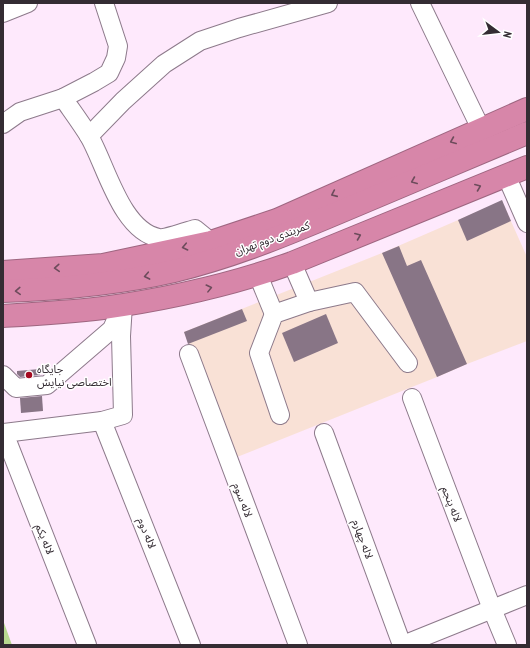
<svg xmlns="http://www.w3.org/2000/svg" width="530" height="648" font-family="'PT Sans Narrow','Noto Sans Arabic',sans-serif">
	<style>
		.industrial { fill: #f9e1d6 }
		.green { fill: #b8d990 }
		.building { fill: #887586 }
		.lines { fill: none; stroke-linecap: round; stroke-linejoin: round }
		.minor-casing { stroke: #8d7a8b; stroke-width: 20 }
		.highway-casing { stroke: #9e6680; stroke-width: 24 }
		.minor { stroke: #fff; stroke-width: 18 }
		.highway { stroke: #d786a9; stroke-width: 22 }
		.oneway { stroke: #6d4c5c }
		.poi-dot { fill: #a40a20; stroke: #fff; stroke-width: 1.5 }
		.labels { text-anchor: middle; dominant-baseline: central; stroke-width: 3; stroke-linejoin: round; paint-order: stroke }
		.street-label { font-size: 11px; fill: #342c33; stroke: #fff }
		.poi-label { font-size: 11px; fill: #342c33; stroke: #fff; text-anchor: start }
	</style>
	<rect width="100%" height="100%" fill="#fee9fc"/>
	<!-- industrial -->
	<path class="industrial" d="M502,201l25,56v84l-60,23 -30,13 -205,82 -48,-127 198,-79z"/>
	<!-- green -->
	<path class="green" d="M3,620l9,25h-9z"/>
	<!-- building -->
	<g class="building">
		<path d="M502,200l9,21 -44,20 -9,-21z"/>
		<path d="M399,246l8,20 14,-6 46,104 -30,13 -55,-124z"/>
		<path d="M242,309l5,12 -59,23 -4,-12z"/>
		<path d="M326,314l12,29 -44,19 -12,-29z"/>
		<path d="M40,369v6l-20,2 -3,-3v-3z"/>
		<path d="M42,396l1,15 -22,2 -1,-15z"/>
	</g>
	<g class="lines">
		<!-- minor casing -->
		<g class="minor-casing">
			<g id="minor">
				<path d="M420,3l61,126"/>
				<path d="M3,13l25,-10"/>
				<path d="M63,98c9,13 18,25 26,38 17,29 32,95 70,102 6,1 29,-7 36,-9l16,13"/>
				<path d="M3,124l17,-12 43,-14 31,-16 15,-9 7,-15 2,-12 -14,-43"/>
				<path d="M89,136l34,-35 41,-37 36,-23 39,-13 89,-25"/>
				<path d="M506,175l21,48"/>
				<path d="M292,263l17,39"/>
				<path d="M258,275l16,39"/>
				<path d="M189,354l109,291"/>
				<path d="M3,375l13,13 31,-3 65,-56 8,-18"/>
				<path d="M412,398l80,211 15,36"/>
				<path d="M280,415l-21,-62 15,-39 35,-12 46,-10 53,71"/>
				<path d="M102,421l89,224"/>
				<path d="M324,433l78,212"/>
				<path d="M87,645l-83,-212 98,-12 21,-6 -2,-79 2,-31"/>
				<path d="M403,645l124,-50"/>
			</g>
		</g>
		<!-- highway casing -->
		<g class="highway-casing">
			<g id="highway">
				<path d="M3,272l100,-7 108,-23 66,-22 250,-111"/>
				<path d="M3,291c58,-2 115,-7 171,-20 62,-15 121,-40 180,-65 58,-24 115,-49 173,-73"/>
				<path d="M3,316c33,-2 67,-4 100,-8 64,-9 128,-23 189,-45l235,-96"/>
			</g>
		</g>
		<!-- minor -->
		<use href="#minor" class="minor"/>
		<!-- highway -->
		<use href="#highway" class="highway"/>
	</g>
	<!-- one-way arrows -->
	<defs><path id="oneway-chevron" d="M-2-3.5L2.5 0L-2 3.5" fill="none" stroke-width="1.6" stroke-linecap="round" stroke-linejoin="round"/></defs>
	<g class="oneway">
		<use href="#oneway-chevron" transform="translate(453 141) rotate(157)"/>
		<use href="#oneway-chevron" transform="translate(414 181) rotate(157)"/>
		<use href="#oneway-chevron" transform="translate(478 187) rotate(-22)"/>
		<use href="#oneway-chevron" transform="translate(334 194) rotate(156)"/>
		<use href="#oneway-chevron" transform="translate(358 236) rotate(-22)"/>
		<use href="#oneway-chevron" transform="translate(185 247) rotate(168)"/>
		<use href="#oneway-chevron" transform="translate(57 268) rotate(176)"/>
		<use href="#oneway-chevron" transform="translate(147 276) rotate(169)"/>
		<use href="#oneway-chevron" transform="translate(209 288) rotate(-14)"/>
		<use href="#oneway-chevron" transform="translate(18 291) rotate(177)"/>
	</g>
	<!-- markers -->
	<circle class="poi-dot" cx="29" cy="375" r="4"/>
	<g class="labels">
		<!-- street labels -->
		<g class="street-label">
			<text transform="translate(272 238) rotate(-20)">کمربندی دوم تهران</text>
			<text transform="translate(243 500) rotate(69)">لاله سوم</text>
			<text transform="translate(452 504) rotate(69)">لاله پنجم</text>
			<text transform="translate(147 533) rotate(68)">لاله دوم</text>
			<text transform="translate(45 539) rotate(68)">لاله یکم</text>
			<text transform="translate(363 539) rotate(70)">لاله چهارم</text>
		</g>
		<!-- poi labels -->
		<g class="poi-label">
			<text x="37" y="369">جایگاه<tspan x="37" dy="13">اختصاصی نیایش</tspan></text>
		</g>
	</g>
	<!-- border -->
	<rect width="530" height="648" fill="none" stroke="#342c33" stroke-width="8"/>
	<!-- north arrow -->
	<g transform="translate(498 32) rotate(105)" stroke="#ffffff" stroke-width="3" paint-order="stroke">
	<path d="M0-3L7 15L0 10L-7 15Z" fill="#342c33"/>
	<text y="-6" font-size="11" font-weight="bold" text-anchor="middle" fill="#342c33">N</text>
	</g>
</svg>
